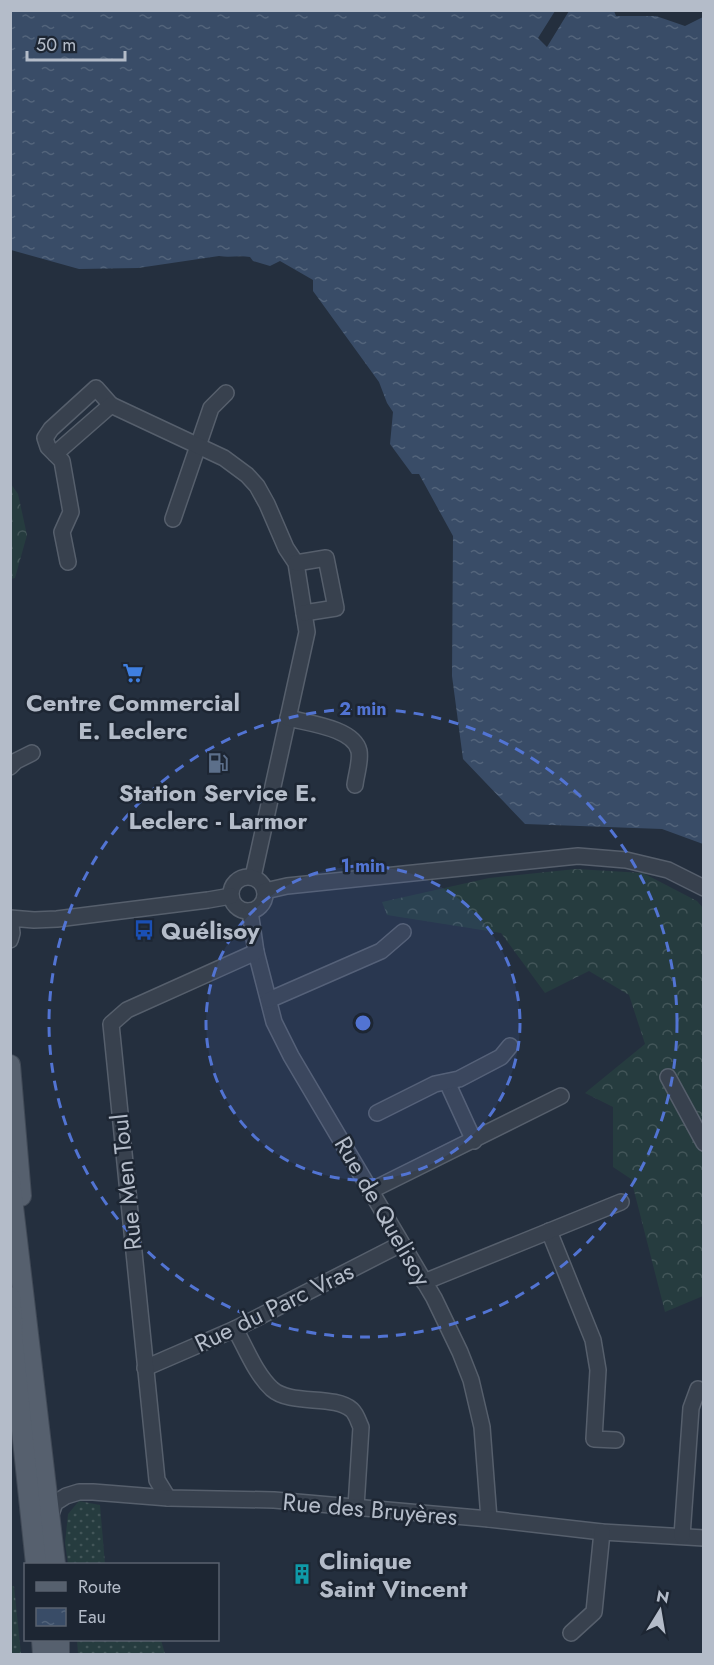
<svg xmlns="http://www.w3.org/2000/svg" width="714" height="1665" font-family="Jost,sans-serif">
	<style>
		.grass { fill: url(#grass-dots) }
		.forest { fill: url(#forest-crowns) }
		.water { fill: url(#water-ripples) }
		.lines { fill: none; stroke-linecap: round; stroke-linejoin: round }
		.minor-casing { stroke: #565f6c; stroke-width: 18 }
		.major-casing { stroke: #414a57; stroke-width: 22 }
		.minor { stroke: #38414e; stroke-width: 15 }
		.major { stroke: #56606e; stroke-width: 20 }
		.ring { fill: none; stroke: #5274d3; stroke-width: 3; stroke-dasharray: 10 8 }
		.labels { text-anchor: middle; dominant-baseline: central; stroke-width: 5; stroke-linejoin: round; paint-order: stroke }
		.poi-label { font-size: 24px; font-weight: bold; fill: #b4bcc9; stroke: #1d2633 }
		.street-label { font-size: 24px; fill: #b4bcc9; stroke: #1d2633 }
		.centre { fill: #5274d3; stroke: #1d2633; stroke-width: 3 }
		.ring-label { font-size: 18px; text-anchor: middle; font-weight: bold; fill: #5274d3; stroke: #1d2633; stroke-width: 5; stroke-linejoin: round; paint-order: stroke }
	</style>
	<defs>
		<pattern id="grass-dots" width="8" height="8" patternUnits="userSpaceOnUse" patternTransform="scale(1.5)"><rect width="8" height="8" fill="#263c3f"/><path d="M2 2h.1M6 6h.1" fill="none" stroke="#435659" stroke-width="1.8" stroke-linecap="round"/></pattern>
		<pattern id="forest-crowns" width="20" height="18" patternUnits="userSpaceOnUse" patternTransform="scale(1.5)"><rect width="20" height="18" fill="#263c3f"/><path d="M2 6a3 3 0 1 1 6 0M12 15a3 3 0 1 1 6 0" fill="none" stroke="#435659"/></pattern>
		<pattern id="water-ripples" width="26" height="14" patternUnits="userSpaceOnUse" patternTransform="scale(1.5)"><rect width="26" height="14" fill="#394c67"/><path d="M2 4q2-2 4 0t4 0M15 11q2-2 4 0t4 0" fill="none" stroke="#53647b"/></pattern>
	</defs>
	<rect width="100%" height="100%" fill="#242f3e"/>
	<!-- grass -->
	<g class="grass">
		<path d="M79,1501l21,4 5,59h-37l-3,-21 3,-29z"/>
		<path d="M11,1586h3l7,68h-10z"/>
		<path d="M77,1640h84l4,14h-87z"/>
	</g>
	<!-- forest -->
	<g class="forest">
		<path d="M11,484l7,10 9,41 -12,43 -4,1z"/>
		<path d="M576,869l67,4 54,28 6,7v388l-38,16 -34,-133 -18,-12v-60l-28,-14 60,-49 -16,-49 -40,-24 -44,22 -44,-60 -114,-18 -5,-13 107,-24z"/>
	</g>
	<!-- water -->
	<path class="water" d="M10,11h545l-17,27 9,9 22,-36h45l2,5h40l29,10 18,-9v827l-41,-15 -137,-5 -62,-65 -11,-83 1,-140 -34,-62h-7l-22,-30 3,-32 -6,-9 -8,-21 -66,-91v-11l-33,-19 -10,5 -17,-5 -3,-4c-11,-2 -20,1 -31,-1l-81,12 -59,1 -68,-19z"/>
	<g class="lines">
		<!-- minor casing -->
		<g class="minor-casing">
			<g id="minor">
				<path d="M55,454l-7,-7 -3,-9 6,-9 45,-41 15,17"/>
				<path d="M173,519l38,-111 15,-15"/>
				<path d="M68,562l-6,-30 9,-20 -9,-51 -7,-7 56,-49 113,53 23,17 10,11 10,18 19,44 10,15 11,69 -54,245"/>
				<path d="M296,563l30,-5 10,50 -32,5"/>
				<path d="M288,718c19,5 66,10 71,33 2,10 -3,24 -4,34"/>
				<path d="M10,767l6,-6 16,-8"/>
				<circle cx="248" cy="894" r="17"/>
				<path d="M265,891l22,-5 291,-30 48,4 42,10 36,18"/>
				<path d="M250,911l6,41 18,70 17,34 143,242 26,54 11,28 11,47 7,92"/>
				<path d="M10,940l2,-7 -2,-15 24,2 23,-1 151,-19 23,-4"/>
				<path d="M269,1000l112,-49 22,-19"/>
				<path d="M668,1077l36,66"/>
				<path d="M447,1082l27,59"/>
				<path d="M377,1113l58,-29 24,-5 42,-22 9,-11"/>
				<path d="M370,1191l191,-95"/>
				<path d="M549,1231l44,109 5,30 -4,69 22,1"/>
				<path d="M424,1282l197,-80"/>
				<path d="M235,1329c11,19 20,44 37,60 19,17 62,5 80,21 5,5 6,11 9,17l-5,80"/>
				<path d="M145,1368l90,-39 166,-85"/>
				<path d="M168,1498l-11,-18 -46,-456 16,-14 129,-58"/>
				<path d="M50,1517l5,-14 11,-7 13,-4h14l75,6 106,2 215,19 113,13 102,6"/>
				<path d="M682,1536l9,-128 7,-19"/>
				<path d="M571,1633l23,-21 8,-80"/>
			</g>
		</g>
		<!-- major casing -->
		<g class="major-casing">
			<g id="major">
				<path d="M10,1065l11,131"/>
				<path d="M10,1181l45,383"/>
				<path d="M10,1297l3,33"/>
				<path d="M10,1316l26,248"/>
				<path d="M42,1640l1,14"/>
				<path d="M59,1654v-14"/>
			</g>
		</g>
		<!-- minor -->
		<use href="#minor" class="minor"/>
		<!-- major -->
		<use href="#major" class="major"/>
	</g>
	<!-- distance rings -->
	<circle cx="363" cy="1023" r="157" fill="#5274d3" fill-opacity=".12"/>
	<g class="ring">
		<circle cx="363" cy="1023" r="157"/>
		<circle cx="363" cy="1023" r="314"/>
	</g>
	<!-- icons -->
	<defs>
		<g id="supermarket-bare" transform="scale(1.62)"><path d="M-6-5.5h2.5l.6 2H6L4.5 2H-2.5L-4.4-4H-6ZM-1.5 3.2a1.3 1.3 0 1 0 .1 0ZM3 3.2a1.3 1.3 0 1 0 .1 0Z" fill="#3f7fe0" stroke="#1d2633" stroke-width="2.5" paint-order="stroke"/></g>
		<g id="fuel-bare" transform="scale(1.62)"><path d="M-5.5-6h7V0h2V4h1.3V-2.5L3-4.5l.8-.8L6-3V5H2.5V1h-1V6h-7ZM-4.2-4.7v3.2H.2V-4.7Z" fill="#5c6f8a" stroke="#1d2633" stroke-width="2.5" paint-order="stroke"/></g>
		<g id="bus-bare" transform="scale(1.62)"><path d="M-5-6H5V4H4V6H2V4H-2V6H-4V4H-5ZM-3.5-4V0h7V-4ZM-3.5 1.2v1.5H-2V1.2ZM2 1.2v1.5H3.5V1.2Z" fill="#1a4fb4" stroke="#1d2633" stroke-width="2.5" paint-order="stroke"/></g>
		<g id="building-bare" transform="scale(1.62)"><path d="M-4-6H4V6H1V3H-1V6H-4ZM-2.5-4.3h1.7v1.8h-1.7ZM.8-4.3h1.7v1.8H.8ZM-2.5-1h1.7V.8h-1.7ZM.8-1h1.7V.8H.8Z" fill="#0f9aa8" stroke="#1d2633" stroke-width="2.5" paint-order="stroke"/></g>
	</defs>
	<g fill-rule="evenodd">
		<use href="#supermarket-bare" x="133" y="673"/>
		<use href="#fuel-bare" x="218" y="763"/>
		<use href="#bus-bare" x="144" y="930"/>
		<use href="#building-bare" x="302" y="1574"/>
	</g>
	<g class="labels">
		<!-- poi labels -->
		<g class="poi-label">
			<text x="133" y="702">Centre Commercial<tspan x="133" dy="28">E. Leclerc</tspan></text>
			<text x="218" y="792">Station Service E.<tspan x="218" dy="28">Leclerc - Larmor</tspan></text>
			<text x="161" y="930" text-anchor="start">Quélisoy</text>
			<text x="319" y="1560" text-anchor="start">Clinique<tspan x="319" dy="28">Saint Vincent</tspan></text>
		</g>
		<!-- street labels -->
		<g class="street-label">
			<text transform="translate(126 1182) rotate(-96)">Rue Men Toul</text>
			<text transform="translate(383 1211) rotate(60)">Rue de Quelisoy</text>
			<text transform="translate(274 1307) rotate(-26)">Rue du Parc Vras</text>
			<text transform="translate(370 1509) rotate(5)">Rue des Bruyères</text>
		</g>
	</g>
	<circle cx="363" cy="1023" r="9" class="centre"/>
	<g class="ring-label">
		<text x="363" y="715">2 min</text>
		<text x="363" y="872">1 min</text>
	</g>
	<!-- border -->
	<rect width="714" height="1665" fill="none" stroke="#b4bcc9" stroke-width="24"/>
	<!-- legend -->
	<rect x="24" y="1563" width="195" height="78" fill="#1d2633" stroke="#59626f" stroke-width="1.5"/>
	<rect x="36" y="1582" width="30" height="9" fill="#56606e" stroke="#59626f" stroke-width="1.5"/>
	<text x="78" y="1593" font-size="18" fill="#b4bcc9">Route</text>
	<rect x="36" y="1608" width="30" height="18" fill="url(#water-ripples)" stroke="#59626f" stroke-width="1.5"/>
	<text x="78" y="1623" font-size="18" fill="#b4bcc9">Eau</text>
	<!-- north arrow -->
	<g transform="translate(660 1611) rotate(11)" stroke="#1d2633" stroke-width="4.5" paint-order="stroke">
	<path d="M0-4.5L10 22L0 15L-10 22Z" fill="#b4bcc9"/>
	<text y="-9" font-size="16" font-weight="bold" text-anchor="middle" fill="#b4bcc9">N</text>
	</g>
	<!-- scale -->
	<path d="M27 51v9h98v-9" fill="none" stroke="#b4bcc9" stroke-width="3"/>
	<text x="36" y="51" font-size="18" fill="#b4bcc9" stroke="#1d2633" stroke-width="4.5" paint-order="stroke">50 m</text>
</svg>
